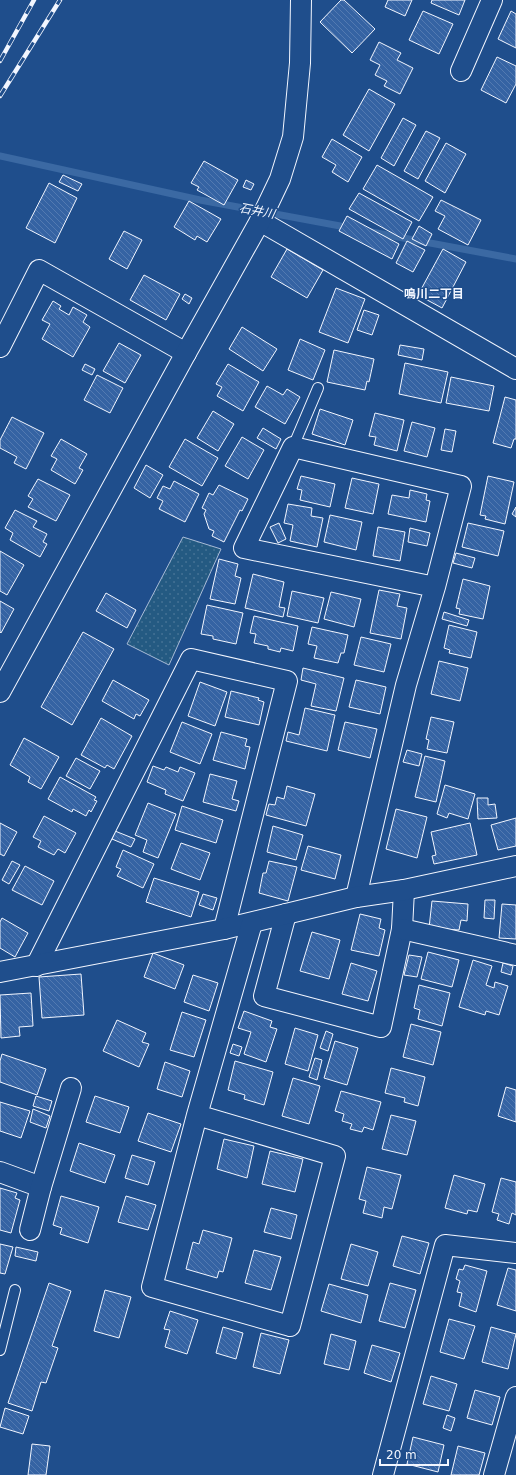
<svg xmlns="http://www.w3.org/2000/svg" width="516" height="1475" font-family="'DejaVu Sans','Noto Sans JP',sans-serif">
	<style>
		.park { fill: url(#park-dots); stroke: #a8bbd7 }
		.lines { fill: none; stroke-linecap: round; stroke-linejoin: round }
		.stream { stroke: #3b69a3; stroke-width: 7 }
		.building { fill: url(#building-back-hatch); stroke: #f2f6ff }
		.lane-casing { stroke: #f2f6ff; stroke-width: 12 }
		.street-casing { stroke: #f2f6ff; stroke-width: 22 }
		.lane { stroke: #1f4e8c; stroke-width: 10 }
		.street { stroke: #1f4e8c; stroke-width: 20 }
		.rail-casing { stroke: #f2f6ff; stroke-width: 4.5 }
		.rail { stroke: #1f4e8c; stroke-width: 3; stroke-dasharray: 9; stroke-linecap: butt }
		.labels { text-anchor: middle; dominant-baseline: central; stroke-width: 3; stroke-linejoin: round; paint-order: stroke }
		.water-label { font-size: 12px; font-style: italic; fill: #f2f6ff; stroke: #1f4e8c }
		.neighbourhood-label { font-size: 12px; font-weight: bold; fill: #f2f6ff; stroke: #1f4e8c }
	</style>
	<defs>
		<pattern id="park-dots" width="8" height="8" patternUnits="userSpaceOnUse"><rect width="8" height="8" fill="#245a82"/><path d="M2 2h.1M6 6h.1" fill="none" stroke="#447295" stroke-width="1.8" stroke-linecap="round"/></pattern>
		<pattern id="building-back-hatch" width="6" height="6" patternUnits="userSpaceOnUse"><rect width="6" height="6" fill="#3563a3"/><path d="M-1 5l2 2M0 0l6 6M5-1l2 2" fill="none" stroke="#537ab1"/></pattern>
	</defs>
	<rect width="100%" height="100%" fill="#1f4e8c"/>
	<!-- park -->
	<path class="park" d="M183,537l38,12 -52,116 -42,-21z"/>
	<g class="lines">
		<!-- stream -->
		<g class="stream">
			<path d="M0,156l200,44 151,28"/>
			<path d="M371,232l145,27"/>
		</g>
	</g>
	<!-- building -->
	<g class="building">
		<path d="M341,0h3l31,29 -23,24 -32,-31z"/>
		<path d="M388,0h24l-7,16 -20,-9z"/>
		<path d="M432,0h33l-6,15 -28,-12z"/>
		<path d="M423,11l30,13 -14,30 -30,-14z"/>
		<path d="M511,11l5,3v34l-18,-9z"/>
		<path d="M379,42l22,11 -4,7 16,8 -13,26 -16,-8 3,-5 -12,-6 5,-10 -10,-5z"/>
		<path d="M497,57l19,9v18l-10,19 -25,-13z"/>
		<path d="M369,89l26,15 -26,47 -26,-16z"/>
		<path d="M403,118l13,7 -22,41 -13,-8z"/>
		<path d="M426,131l14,7 -22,41 -14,-8z"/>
		<path d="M332,139l30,18 -14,25 -16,-10 4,-7 -14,-8z"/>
		<path d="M446,143l20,11 -21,39 -20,-12z"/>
		<path d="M204,161l34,19 -14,25 -27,-15 2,-3 -8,-4z"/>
		<path d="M377,165l56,32 -14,24 -56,-32z"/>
		<path d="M63,175l19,9 -4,7 -19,-9z"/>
		<path d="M246,180l8,4 -3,6 -8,-3z"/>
		<path d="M49,183l28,15 -22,45 -29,-15z"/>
		<path d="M359,193l53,29 -9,17 -54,-30z"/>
		<path d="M441,200l40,20 -13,25 -30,-16 7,-13 -10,-5z"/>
		<path d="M189,201l32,18 -14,23 -10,-6 -2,4 -21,-13z"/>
		<path d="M347,216l52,28 -7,15 -53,-28z"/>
		<path d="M419,226l13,8 -6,12 -14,-7z"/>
		<path d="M124,231l18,9 -15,29 -18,-10z"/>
		<path d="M407,241l18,9 -12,22 -17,-9z"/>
		<path d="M287,249l36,21 -16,28 -36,-21z"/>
		<path d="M443,249l23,13 -24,46 -24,-13z"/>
		<path d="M144,275l36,19 -14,26 -36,-20z"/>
		<path d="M336,288l29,11 -17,44 -29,-11z"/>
		<path d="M185,294l7,4 -3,6 -7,-5z"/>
		<path d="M53,301l8,5 -2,3 10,6 4,-8 14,8 -4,7 7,5 -17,30 -31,-18 8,-15 -8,-4z"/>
		<path d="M364,310l15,5 -7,20 -15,-5z"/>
		<path d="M242,327l35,22 -14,22 -34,-22z"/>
		<path d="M300,339l25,11 -12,30 -25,-10z"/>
		<path d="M119,343l22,12 -16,28 -22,-12z"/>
		<path d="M400,345l24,4 -2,11 -24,-5z"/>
		<path d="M334,350l40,9 -5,23 -2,-1 -2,9 -38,-8z"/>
		<path d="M405,363l43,9 -7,31 -42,-9z"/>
		<path d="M85,364l10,5 -3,6 -10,-5z"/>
		<path d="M228,364l31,18 -16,29 -26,-15 5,-9 -6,-3z"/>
		<path d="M97,375l26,13 -13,25 -26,-13z"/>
		<path d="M451,377l43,9 -5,25 -43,-8z"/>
		<path d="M267,386l16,9 4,-6 13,8 -15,27 -30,-17z"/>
		<path d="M505,397l11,3v39h-2l-3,9 -18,-5z"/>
		<path d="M320,409l33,11 -8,25 -33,-11z"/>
		<path d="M213,411l21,13 -16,27 -21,-13z"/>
		<path d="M375,413l29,7 -7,31 -23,-6 2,-8 -7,-1z"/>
		<path d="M12,417l32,16 -18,36 -12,-6 3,-6 -17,-9v-8z"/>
		<path d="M412,422l23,6 -8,29 -23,-6z"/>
		<path d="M263,428l18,11 -5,10 -19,-11z"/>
		<path d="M445,429l11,2 -4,21 -11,-2z"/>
		<path d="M242,437l22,13 -16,29 -23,-13z"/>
		<path d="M61,439l26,15 -8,14 4,2 -8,14 -24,-14 6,-11 -6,-3z"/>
		<path d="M185,439l33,19 -16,28 -33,-19z"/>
		<path d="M146,465l17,10 -13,23 -16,-10z"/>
		<path d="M301,476l34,8 -5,23 -30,-7 2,-10 -5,-1z"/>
		<path d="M488,476l26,6 -9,42 -20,-5 1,-3 -6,-1z"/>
		<path d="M352,478l27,6 -6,30 -28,-6z"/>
		<path d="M38,479l32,16 -14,26 -28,-14 5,-8 -5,-3z"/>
		<path d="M174,481l25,13 -14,28 -26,-13 4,-8 -6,-3 6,-12 7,3z"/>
		<path d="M219,485l29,14 -6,12 -2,-1 -16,32 -12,-6 2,-5 -5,-2 -5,-15 2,-4 -4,-2 7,-15 4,2z"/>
		<path d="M410,490l17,4 -1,6 4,1 -4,21 -38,-8 4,-19 17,3z"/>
		<path d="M288,504l24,4 -1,8 12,2 -6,29 -27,-6 3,-16 -9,-2z"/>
		<path d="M516,507v10l-4,-3z"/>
		<path d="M15,510l22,11 -4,6 14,7 -4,8 4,2 -7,13 -30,-17 3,-7 -8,-5z"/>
		<path d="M330,515l32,7 -6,28 -32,-8z"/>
		<path d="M279,523l7,16 -8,4 -8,-16z"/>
		<path d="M468,523l36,8 -6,25 -36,-9z"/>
		<path d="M378,527l27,5 -5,29 -27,-5z"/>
		<path d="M410,528l20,5 -3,13 -19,-4z"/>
		<path d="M0,551l24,14 -17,30 -7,-4z"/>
		<path d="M456,553l19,5 -3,10 -19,-5z"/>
		<path d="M219,559l19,5 -3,12 6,2 -6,26 -25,-5z"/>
		<path d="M253,574l31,8 -5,25 6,1 -2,9 -38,-9z"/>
		<path d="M463,579l27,7 -7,33 -24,-5 1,-5 -4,-1z"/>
		<path d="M379,590l21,4 -3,12 10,2 -6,31 -31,-6z"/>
		<path d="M292,591l32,7 -6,25 -31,-7z"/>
		<path d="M331,592l30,7 -7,28 -30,-8z"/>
		<path d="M106,593l30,17 -9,18 -31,-17z"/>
		<path d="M0,601l14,8 -13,24 -1,-1z"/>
		<path d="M207,605l36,8 -7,31 -23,-5v-3l-12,-2z"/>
		<path d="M444,612l25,8 -2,6 -25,-7z"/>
		<path d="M254,616l44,10 -5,25 -12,-3 -1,4 -12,-3v-3l-14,-3 2,-9 -6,-1z"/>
		<path d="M449,625l28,7 -6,26 -22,-5 1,-3 -6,-2z"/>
		<path d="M312,627l36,8 -4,18h-3l-3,10 -24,-5 3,-12 -9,-2z"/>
		<path d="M83,632l31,17 -42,76 -31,-18z"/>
		<path d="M361,637l30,7 -7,28 -30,-7z"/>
		<path d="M439,661l29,7 -8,33 -29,-7z"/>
		<path d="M303,668l41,10 -8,33 -25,-5 5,-22 -15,-4z"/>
		<path d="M113,680l36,20 -9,16 -4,-2 -2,5 -32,-18z"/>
		<path d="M356,680l30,7 -6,27 -31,-7z"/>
		<path d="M200,682l27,10 -12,34 -27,-10z"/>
		<path d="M231,691l28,7 -1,2 6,2 -5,23 -34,-8z"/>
		<path d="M305,708l30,7 -8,36 -41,-10 2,-9 11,3z"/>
		<path d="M431,717l23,5 -7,31 -20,-4 2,-9 -3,-1z"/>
		<path d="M101,718l31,18 -18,33 -7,-4 -2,3 -24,-13z"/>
		<path d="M182,722l30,12 -12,30 -30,-12z"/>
		<path d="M345,722l32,7 -7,29 -32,-8z"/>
		<path d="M221,732l26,7 -2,7 5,1 -5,22 -32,-9z"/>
		<path d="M24,738l35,19 -18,32 -13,-7 2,-5 -20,-12z"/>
		<path d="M407,750l15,4 -3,12 -16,-4z"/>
		<path d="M425,756l20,5 -9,41 -21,-5z"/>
		<path d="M76,758l24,13 -10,18 -24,-13z"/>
		<path d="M153,766l11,4 2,-3 12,5 2,-5 15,6 -12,28 -18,-7 1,-4 -19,-8z"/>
		<path d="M210,774l27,7 -5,18 7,2 -3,10 -33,-9z"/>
		<path d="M60,777l36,20 -2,3 3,1 -6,11 -2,-2 -3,6 -13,-7 -1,3 -24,-13z"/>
		<path d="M445,785l30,9 -7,25 -19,-6 -2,5 -10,-4z"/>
		<path d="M287,786l28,8 -9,32 -40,-11 3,-11 6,1 2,-8 7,2z"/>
		<path d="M477,798h11v7l7,-1 2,14 -19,1z"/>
		<path d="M148,803l28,11 -18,44 -15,-6 4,-12 -12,-5z"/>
		<path d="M182,806l41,14 -7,23 -41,-13z"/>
		<path d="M396,809l31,8 -10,41 -31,-9z"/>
		<path d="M44,816l32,17 -11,20 -7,-4 -4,6 -16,-8 3,-6 -8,-4z"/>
		<path d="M516,818v28l-18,4 -7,-25z"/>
		<path d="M0,823l17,9 -13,24 -4,-2z"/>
		<path d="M470,823l7,32 -43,9 -2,-8 4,-1 -5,-23z"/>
		<path d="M273,826l30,9 -7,25 -29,-8z"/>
		<path d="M115,831l20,8 -4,8 -19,-8z"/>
		<path d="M181,843l29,10 -10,27 -29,-11z"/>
		<path d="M308,846l33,9 -6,24 -34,-9z"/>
		<path d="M123,850l31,14 -11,24 -26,-12 4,-7 -5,-2z"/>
		<path d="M12,861l8,4 -11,19 -7,-4z"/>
		<path d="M269,861l28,6 -9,34 -29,-8 4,-20h3z"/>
		<path d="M25,866l29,15 -12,24 -30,-15z"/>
		<path d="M154,878l45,14 -8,25 -45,-15z"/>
		<path d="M203,894l14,4 -4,12 -14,-5z"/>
		<path d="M485,900h10l-1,19 -10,-1z"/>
		<path d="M432,901l36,3 -1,17 -6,-1 -2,10 -30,-2z"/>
		<path d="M502,904l14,1v34l-17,-1z"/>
		<path d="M360,914l21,5 -2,9 6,2 -6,26 -28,-6z"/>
		<path d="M2,918l26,15 -13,24 -15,-9v-26z"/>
		<path d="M312,932l28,8 -11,39 -29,-8z"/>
		<path d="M428,952l31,8 -7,27 -31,-8z"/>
		<path d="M153,953l31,12 -9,24 -31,-12z"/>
		<path d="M409,955l13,2 -5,20 -13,-2z"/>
		<path d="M473,960l19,6 -6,19 8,3 1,-6 13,4 -9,29 -13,-4 -1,4 -26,-8z"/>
		<path d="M351,963l26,8 -9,30 -26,-7z"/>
		<path d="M503,963l10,3 -2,9 -10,-3z"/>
		<path d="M81,974l3,41 -42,3 -3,-41z"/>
		<path d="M193,975l25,8 -9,28 -25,-9z"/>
		<path d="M419,985l31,8 -8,33 -24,-7 2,-9 -6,-2z"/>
		<path d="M31,993l2,33 -14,1 1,9 -19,2 -1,-43z"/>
		<path d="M244,1011l28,10 -2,6 7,2 -11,33 -22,-8 7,-22 -13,-4z"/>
		<path d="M182,1012l24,8 -12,37 -24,-7z"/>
		<path d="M117,1020l29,13 -4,9 7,2 -10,23 -36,-16z"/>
		<path d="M411,1024l30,8 -8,33 -30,-8z"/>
		<path d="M295,1028l23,7 -10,36 -23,-7z"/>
		<path d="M326,1031l7,3 -5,17 -8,-3z"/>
		<path d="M335,1041l23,7 -11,37 -23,-7z"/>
		<path d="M233,1044l9,3 -3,9 -9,-3z"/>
		<path d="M2,1054l44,15 -9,26 -37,-13v-21z"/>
		<path d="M315,1058l7,2 -5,20 -8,-3z"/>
		<path d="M235,1061l38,11 -9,33 -20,-6 1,-4 -17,-5z"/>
		<path d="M165,1062l25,9 -8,26 -25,-8z"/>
		<path d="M391,1068l34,9 -7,29 -14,-4 1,-4 -20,-5z"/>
		<path d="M293,1078l27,8 -11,38 -27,-8z"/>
		<path d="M506,1087l10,3v32l-18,-6z"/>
		<path d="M341,1091l40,11 -8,28 -9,-3 -2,5 -12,-3 2,-5 -10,-3 2,-7 -9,-3z"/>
		<path d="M36,1096l16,5 -3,10 -16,-5z"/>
		<path d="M95,1096l34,11 -9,26 -34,-11z"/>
		<path d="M0,1102l30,9 -9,27 -21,-7z"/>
		<path d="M33,1109l17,7 -4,12 -16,-6z"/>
		<path d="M148,1113l33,11 -10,28 -33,-11z"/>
		<path d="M391,1115l25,6 -9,34 -25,-6z"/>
		<path d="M224,1139l30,7 -7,32 -30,-9z"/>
		<path d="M79,1143l36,12 -10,28 -35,-12z"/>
		<path d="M270,1151l33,8 -8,33 -33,-8z"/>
		<path d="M132,1155l23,7 -7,23 -23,-7z"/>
		<path d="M367,1167l34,8 -9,34 -8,-2 -2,11 -19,-5 3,-12 -7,-2z"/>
		<path d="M454,1175l31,9 -8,28 -9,-2 -1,4 -22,-6z"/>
		<path d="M501,1178l15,4v33l-4,-2 -3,11 -12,-4 2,-6 -7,-2z"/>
		<path d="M0,1188l17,5 -2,5 5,2 -9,33 -11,-3z"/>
		<path d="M61,1196l38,11 -11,36 -28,-9 2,-6 -9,-3z"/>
		<path d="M126,1196l30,9 -8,25 -30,-8z"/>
		<path d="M271,1208l26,7 -6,24 -27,-7z"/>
		<path d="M203,1230l29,8 -9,34 -4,-1 -2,7 -31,-9 7,-27 6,2z"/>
		<path d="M402,1236l27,7 -9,31 -27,-8z"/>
		<path d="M0,1244l13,3 -8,27 -5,-1z"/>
		<path d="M351,1244l27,8 -10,34 -27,-7z"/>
		<path d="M16,1247l22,5 -2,9 -21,-5z"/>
		<path d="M254,1250l27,7 -10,33 -26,-7z"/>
		<path d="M465,1265l22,6 -11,41 -17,-6 3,-13 -5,-1 3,-11 -4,-2 3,-10 4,1z"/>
		<path d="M508,1268l8,2v41l-19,-6z"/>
		<path d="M49,1283l22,8 -19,55 6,2 -12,35 -5,-1 -9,29 -24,-8z"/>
		<path d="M390,1283l26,7 -11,38 -26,-7z"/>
		<path d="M329,1284l39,11 -7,28 -40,-12z"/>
		<path d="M105,1290l26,7 -12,41 -25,-7z"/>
		<path d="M170,1311l28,9 -11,34 -22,-7 5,-17 -6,-1z"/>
		<path d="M449,1319l26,7 -11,33 -24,-7z"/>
		<path d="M223,1327l20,6 -7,26 -20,-6z"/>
		<path d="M491,1327l25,7 -8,35 -26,-7z"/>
		<path d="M261,1333l28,7 -9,34 -27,-7z"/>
		<path d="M331,1334l25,7 -7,29 -25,-6z"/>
		<path d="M372,1345l28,8 -9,29 -27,-9z"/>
		<path d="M431,1376l26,8 -8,27 -26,-7z"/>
		<path d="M475,1390l25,7 -8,28 -25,-7z"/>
		<path d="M5,1408l24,8 -6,18 -23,-7z"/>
		<path d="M447,1415l8,3 -4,13 -8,-3z"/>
		<path d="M413,1437l31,8 -6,27 -31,-8z"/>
		<path d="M32,1444l18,2 -4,29h-18z"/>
		<path d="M458,1446l27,7 -6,22h-28z"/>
	</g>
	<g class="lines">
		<!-- lane casing -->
		<g class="lane-casing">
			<g id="lane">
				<path d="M293,447l25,-59"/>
				<path d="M0,1350l15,-60"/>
			</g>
		</g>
		<!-- street casing -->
		<g class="street-casing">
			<g id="street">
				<path d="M461,71l31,-71"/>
				<path d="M260,221l256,148"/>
				<path d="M0,347l39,-77 147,83"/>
				<path d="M0,692l186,-339 74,-132 20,-42 13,-42 7,-74 1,-63"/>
				<path d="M356,897l50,-212 29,-98 26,-101 -168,-39 -49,101 191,39"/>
				<path d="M286,914l-22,82 117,31 21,-98 2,-39"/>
				<path d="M402,929l114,26"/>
				<path d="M36,966l155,-307 96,22 -63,248"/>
				<path d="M0,972l224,-43 132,-32 48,-7 112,-24"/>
				<path d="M197,1115l138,41 -45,170 -138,-39 45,-172 55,-192"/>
				<path d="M0,1172l41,15"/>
				<path d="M30,1230l11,-43 30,-99"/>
				<path d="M383,1475l62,-230 71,8"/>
				<path d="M494,1475l22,-78"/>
			</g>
		</g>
		<!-- lane -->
		<use href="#lane" class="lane"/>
		<!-- street -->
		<use href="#street" class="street"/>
		<!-- rail casing -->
		<g class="rail-casing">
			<g id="rail">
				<path d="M0,61l34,-61"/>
				<path d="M0,96l60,-96"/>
			</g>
		</g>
		<!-- rail -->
		<use href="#rail" class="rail"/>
	</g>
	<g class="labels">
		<!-- water labels -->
		<g class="water-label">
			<text transform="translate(257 211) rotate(11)">石井川</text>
		</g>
		<!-- neighbourhood labels -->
		<g class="neighbourhood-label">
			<text x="434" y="294">鳴川二丁目</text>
		</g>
	</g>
	<!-- scale -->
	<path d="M380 1459v6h68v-6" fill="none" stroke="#f2f6ff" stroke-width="2"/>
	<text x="386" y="1459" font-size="12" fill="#f2f6ff" stroke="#1f4e8c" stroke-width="3" paint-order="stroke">20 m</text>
</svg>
